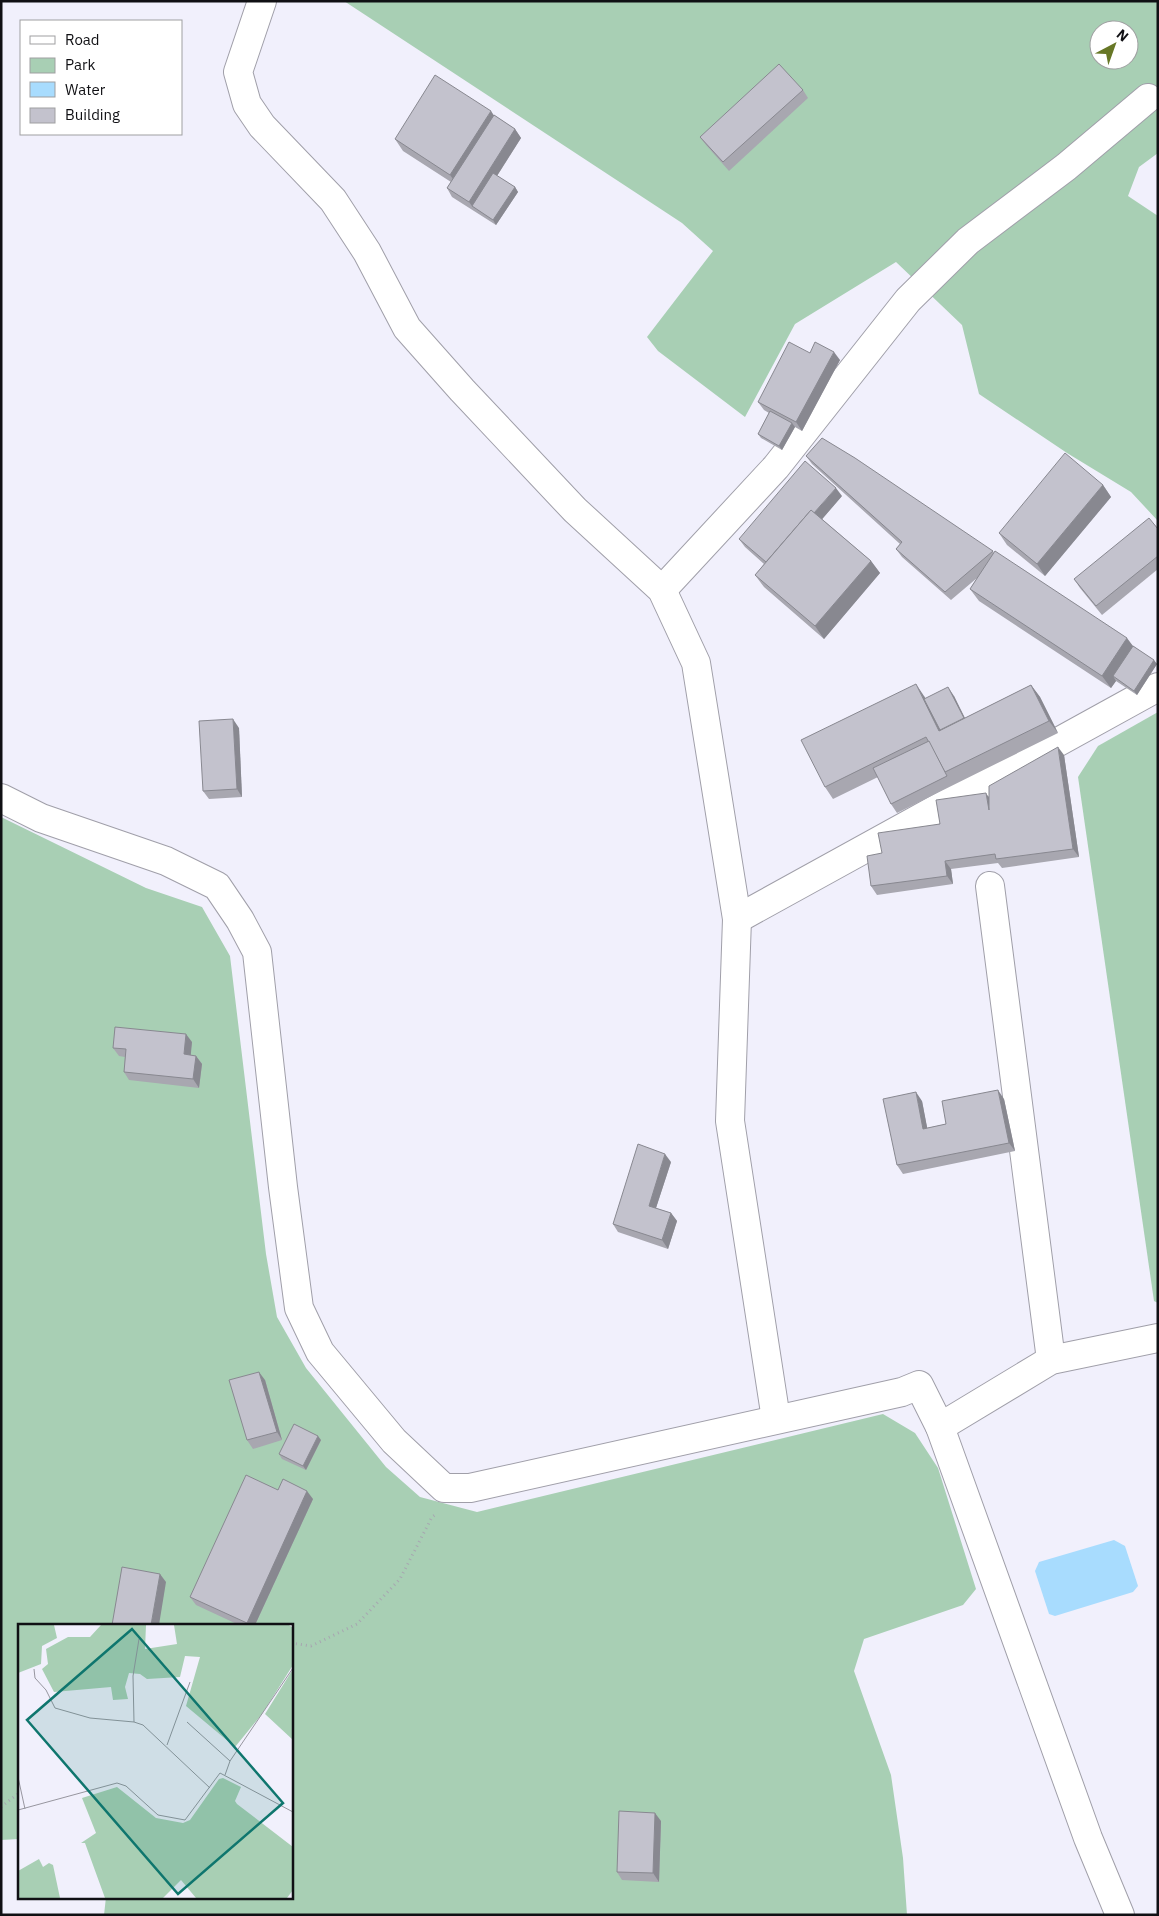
<svg xmlns="http://www.w3.org/2000/svg" width="1159" height="1916" font-family="'IBM Plex Sans',sans-serif">
	<style>
		.green { fill: #a8cfb4; fill-rule: evenodd }
		.water { fill: #a8dcfe }
		.lines { fill: none; stroke-linecap: round; stroke-linejoin: round }
		.street-casing { stroke: #a09fa9; stroke-width: 30 }
		.path { stroke: #a7a6b0; stroke-width: 3; stroke-dasharray: 1 4; stroke-linecap: butt }
		.street { stroke: #fff; stroke-width: 28 }
		.wall { fill: #a8a7b0 }
		.shaded-wall { fill: #888890 }
		.building { fill: #c3c2cd; stroke: #888890 }
		.inset-road { fill: none; stroke: #97969f; stroke-width: 1 }
		.view { fill: #0f766e; fill-opacity: 0.15; stroke: #0f766e; stroke-width: 2.5 }
		.inset-edge { fill: none; stroke: #101014; stroke-width: 2.5 }
	</style>
	<rect width="100%" height="100%" fill="#f1f0fc"/>
	<!-- green -->
	<g class="green">
		<path d="M344,1h814v152l-19,14 -11,29 30,20v305l-27,-29 -64,-39 -88,-59 -17,-69 -66,-63 -101,62 -50,93 -87,-66 -11,-14 66,-86 -31,-28zM1099,30h30v30h-30z"/>
		<path d="M1158,712v591l-4,-2 -76,-524 20,-31z"/>
		<path d="M1,817l145,71 56,19 28,49 36,298 11,63 29,51 80,99 34,30 57,15 406,-98 32,19 23,35 38,121 -13,16 -99,34 -10,32 37,104 12,83 4,57h-803l2,-18h185v-272h-272v214l-18,1z"/>
	</g>
	<!-- water -->
	<path class="water" d="M1114,1540l11,6 13,40 -5,6 -78,24 -6,-2 -14,-43 4,-9z"/>
	<g class="lines">
		<!-- street casing -->
		<g class="street-casing">
			<g id="street">
				<path d="M262,1l-24,71 9,32 15,22 71,74 34,52 40,76 55,62 113,120 87,80 34,73 41,256 -7,202 46,298"/>
				<path d="M662,590l114,-123 132,-167 60,-59 98,-74 82,-69"/>
				<path d="M1,798l40,20 125,43 51,25 23,34 17,32 26,235 16,121 21,44 74,89 50,47h26l432,-96 17,-7 21,42 148,411 32,77"/>
				<path d="M990,886l61,474"/>
				<path d="M737,919l421,-232"/>
				<path d="M940,1427l111,-67 107,-22"/>
			</g>
		</g>
		<!-- path -->
		<g class="path">
			<path d="M291,1643l20,3 46,-22 43,-45 32,-62 3,-2"/>
			<path d="M1,1807l18,-14"/>
		</g>
		<!-- street -->
		<use href="#street" class="street"/>
	</g>
	<!-- wall -->
	<g class="wall">
		<path d="M803,90l5,8 -79,73 -23,-26 -6,-8z"/>
		<path d="M494,115l21,14 6,9 -24,38 18,11 3,5 -22,33 -44,-28 -5,-9 4,-6 -48,-31 -8,-12z"/>
		<path d="M810,353l30,7 -38,71 -7,-4 -13,23 -21,-12 -3,-4 11,-21 -5,-3 -6,-8z"/>
		<path d="M806,456l187,95 1,2 139,93 24,18 -20,31 -21,-14 -5,7 -132,-87 -9,-12 7,-11 -26,22 -49,-43 -6,-8 4,-5 -88,-80z"/>
		<path d="M1103,485l8,12 -66,79 -38,-31 -8,-12z"/>
		<path d="M842,496l-20,23 49,42 9,12 -56,66 -60,-52 -9,-12 9,-11 -19,-17 -6,-8z"/>
		<path d="M1158,529v40l-56,46 -22,-27 -6,-9z"/>
		<path d="M1031,685l9,12 18,36 -161,80 -6,-9 -13,-27 -45,22 -8,-12 99,-91 2,3 28,-3 11,22z"/>
		<path d="M239,728l3,69 -33,2 -6,-8z"/>
		<path d="M1064,755l15,102 -77,11 -4,-5 -47,6 2,15 -76,11 -6,-9 11,-33 58,-29 49,-26z"/>
		<path d="M192,1042l-2,13 6,1 6,8 -3,24 -70,-8 -5,-8 1,-15 -6,-1 -6,-8z"/>
		<path d="M1004,1099l11,52 -112,23 -6,-9 25,-64 5,27 19,-4z"/>
		<path d="M671,1162l-15,46 15,5 6,8 -9,28 -50,-17 -5,-8z"/>
		<path d="M265,1380l17,60 -29,9 -6,-9z"/>
		<path d="M321,1440l-15,30 -24,-11 -3,-5z"/>
		<path d="M278,1490l35,9 -58,126h-16l-43,-20 -6,-8z"/>
		<path d="M661,1821l-2,61 -37,-2 -5,-8z"/>
	</g>
	<!-- shaded-wall -->
	<g class="shaded-wall">
		<path d="M491,111l8,12 -40,64 -9,-12z"/>
		<path d="M515,129l6,9 -45,71 -4,-3 -3,-4z"/>
		<path d="M515,187l3,5 -22,33 -3,-5z"/>
		<path d="M834,352l6,8 -38,71 -6,-9z"/>
		<path d="M792,423l3,4 -13,23 -3,-4z"/>
		<path d="M1103,485l8,12 -66,79 -8,-12z"/>
		<path d="M836,488l6,8 -67,78 -6,-9z"/>
		<path d="M871,561l9,12 -56,66 -9,-13z"/>
		<path d="M1127,638l9,12 -23,26 3,5 -5,7 -9,-12z"/>
		<path d="M1154,660l3,4 -20,31 -3,-4z"/>
		<path d="M916,684l8,12 19,38 -4,-3z"/>
		<path d="M1031,685l9,12 18,36 -9,-12z"/>
		<path d="M948,687l6,9 17,35 -6,-9z"/>
		<path d="M233,719l6,9 3,69 -5,-8z"/>
		<path d="M1058,747l6,8 15,102 -6,-8z"/>
		<path d="M986,793l6,9 -3,8z"/>
		<path d="M945,861l6,8 2,15 -6,-8z"/>
		<path d="M186,1034l6,8 -2,21 -6,-9z"/>
		<path d="M196,1056l6,8 -3,24 -6,-9z"/>
		<path d="M998,1090l6,9 11,52 -6,-8z"/>
		<path d="M916,1092l6,9 7,36 -6,-8z"/>
		<path d="M665,1154l6,8 -17,52 -5,-8z"/>
		<path d="M671,1213l6,8 -9,28 -6,-9z"/>
		<path d="M259,1372l6,8 17,60 -5,-8z"/>
		<path d="M318,1436l3,4 -15,30 -3,-4z"/>
		<path d="M307,1491l6,8 -58,126h-7l-1,-2z"/>
		<path d="M160,1574l6,8 -7,43h-8z"/>
		<path d="M655,1813l6,8 -2,61 -6,-9z"/>
	</g>
	<!-- building -->
	<g class="building">
		<path d="M779,64l24,26 -80,72 -23,-25z"/>
		<path d="M435,75l56,36 -41,64 -55,-36z"/>
		<path d="M494,115l21,14 -46,73 -22,-14z"/>
		<path d="M493,173l22,14 -22,33 -21,-14z"/>
		<path d="M789,342l21,11 5,-11 19,10 -38,70 -38,-20z"/>
		<path d="M770,411l22,12 -13,23 -21,-12z"/>
		<path d="M822,438l33,20 138,93 -48,41 -49,-43 6,-7 -96,-86z"/>
		<path d="M1065,453l38,32 -66,79 -38,-31z"/>
		<path d="M805,461l31,27 -22,25 -3,-3 -45,52 -27,-23z"/>
		<path d="M811,510l60,51 -56,65 -60,-51z"/>
		<path d="M1149,518l9,11v27l-62,50 -22,-27z"/>
		<path d="M995,551l132,87 -25,38 -132,-87z"/>
		<path d="M1133,646l21,14 -20,31 -21,-15z"/>
		<path d="M916,684l23,47 92,-46 18,36 -104,51 -19,-35 -101,50 -24,-47z"/>
		<path d="M948,687l16,31 -24,12 -16,-31z"/>
		<path d="M233,719l4,70 -34,2 -4,-70z"/>
		<path d="M929,741l18,35 -56,28 -18,-36z"/>
		<path d="M1058,747l15,102 -77,10 -1,-5 -50,7 2,15 -76,10 -4,-30 15,-3 -4,-20 62,-9 -4,-24 50,-7 3,17v-24z"/>
		<path d="M115,1027l71,7 -2,20 12,2 -3,23 -69,-7 2,-23 -13,-1z"/>
		<path d="M998,1090l11,53 -112,22 -14,-66 33,-7 7,37 23,-5 -4,-23z"/>
		<path d="M638,1144l27,10 -16,52 22,7 -9,27 -49,-16z"/>
		<path d="M259,1372l18,60 -30,8 -18,-60z"/>
		<path d="M294,1424l24,12 -15,30 -24,-12z"/>
		<path d="M246,1475l32,15 5,-11 24,12 -60,132 -57,-26z"/>
		<path d="M122,1567l38,7 -9,51h-39z"/>
		<path d="M619,1811l36,2 -2,60 -36,-1z"/>
	</g>
	<!-- overview -->
	<g transform="translate(18 1624)">
		<rect width="275" height="275" fill="#f1f0fc"/>
		<path d="M0,1h36l3,13 -15,8 -1,18 -23,9zM83,1h45l-1,24 32,-5 -3,-19h115l4,3v37l-31,49 -27,33 -49,-41 14,-49 -15,-1 -5,21 -33,2 -7,-5 -11,-1 -4,14 3,12 -15,1 -2,-13 -57,5 -12,-23 6,-5 -2,-15 22,-12h22zM275,45v71l-28,-26zM205,154l18,9 -6,14 2,3 56,43v43l-6,8h-91l-15,-18 -18,18h-58l-20,-55h-4l15,-10 -14,-35 35,-11 39,31 27,5 7,-3 29,-41zM21,235l4,8 6,-4 4,2 7,33h-42v-27z" fill="#a8cfb4"/>
		<path class="inset-road" d="M16,45l1,9 11,12 9,18 35,10 44,4 9,3 67,63M116,98l-1,-46 6,-37M169,98l43,39M149,121l23,-63M207,151l5,-14 63,-93M0,153l7,32M0,186l99,-27 9,3 32,29 27,5 35,-47 73,39"/>
		<path class="view" d="M114,5l151,174 -105,91 -151,-174z"/>
		<rect width="275" height="275" class="inset-edge"/>
	</g>
	<!-- border -->
	<rect width="1159" height="1916" fill="none" stroke="#101014" stroke-width="5"/>
	<!-- legend -->
	<rect x="20" y="20" width="162" height="115" fill="#ffffff" stroke="#9f9fa1"/>
	<rect x="30" y="36" width="25" height="8" fill="#ffffff" stroke="#9f9fa1"/>
	<text x="65" y="45" font-size="15" fill="#101014">Road</text>
	<rect x="30" y="58" width="25" height="15" fill="#a8cfb4" stroke="#9f9fa1"/>
	<text x="65" y="70" font-size="15" fill="#101014">Park</text>
	<rect x="30" y="82" width="25" height="15" fill="#a8dcfe" stroke="#9f9fa1"/>
	<text x="65" y="95" font-size="15" fill="#101014">Water</text>
	<rect x="30" y="108" width="25" height="15" fill="#c3c2cd" stroke="#9f9fa1"/>
	<text x="65" y="120" font-size="15" fill="#101014">Building</text>
	<!-- north arrow -->
	<g transform="translate(1114 45) rotate(41)"><circle r="24" fill="#ffffff" stroke="#9f9fa1"/>
	<path d="M0-4L9 19L0 12L-9 19Z" fill="#677726"/>
	<text y="-8" font-size="14" font-weight="bold" text-anchor="middle" fill="#101014">N</text>
	</g>
</svg>
